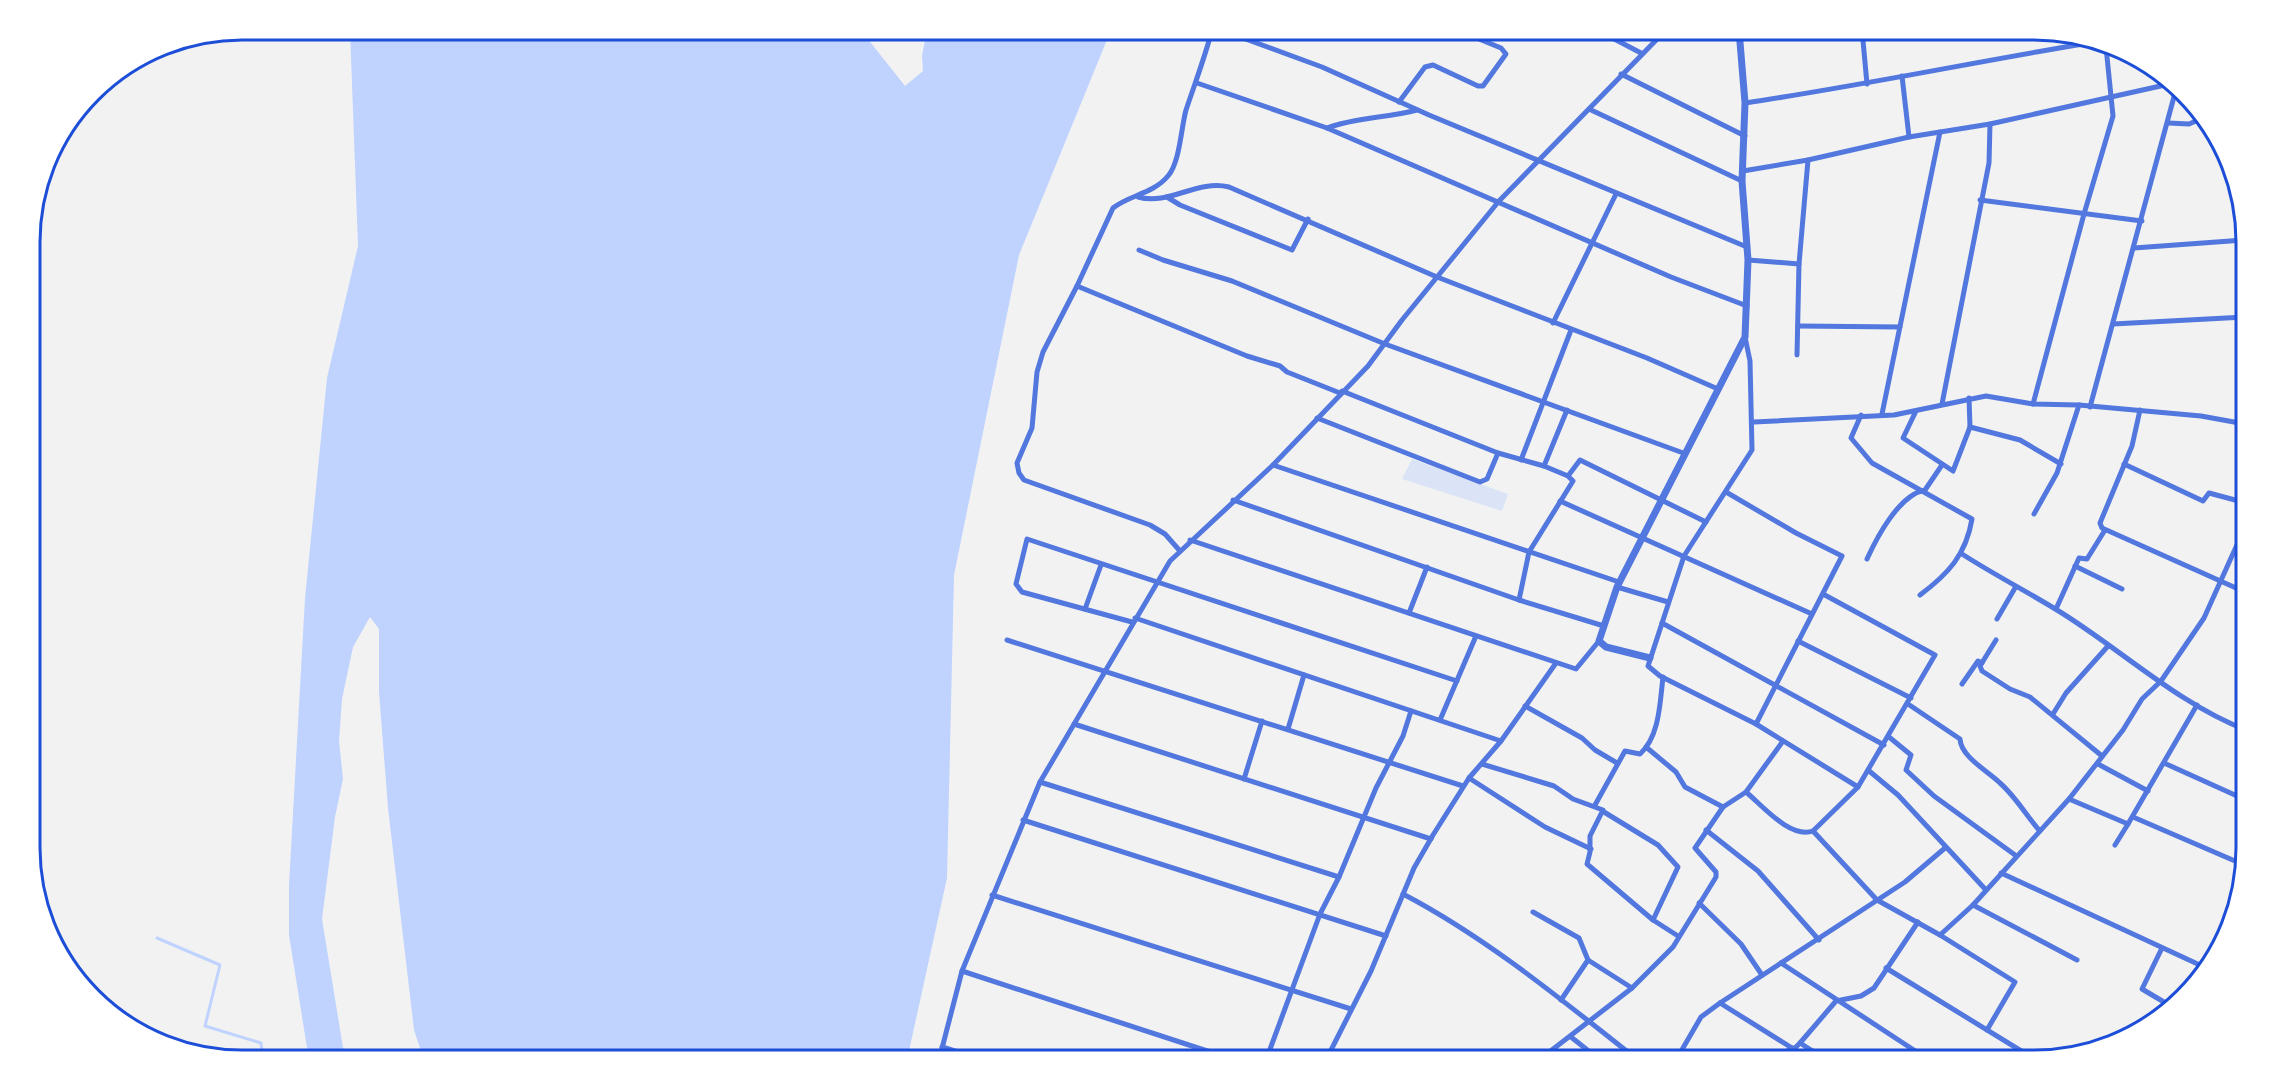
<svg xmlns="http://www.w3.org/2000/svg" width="2276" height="1090" font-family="Roboto,sans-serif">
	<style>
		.green { fill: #dbe4f7 }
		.water { fill: #bfd3fe }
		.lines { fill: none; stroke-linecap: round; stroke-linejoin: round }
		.stream { stroke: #bfd3fe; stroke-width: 3 }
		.minor { stroke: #5277de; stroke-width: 5 }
		.tertiary { stroke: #5277de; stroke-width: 7 }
		.rim { fill: none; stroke: #1d4ed8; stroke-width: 3 }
	</style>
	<rect width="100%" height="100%" fill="#f2f2f2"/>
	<!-- green -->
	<path class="green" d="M1412,459l96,35 -6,17 -100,-32z"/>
	<!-- water -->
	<path class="water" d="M350,30h514l7,13 34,43 18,-15 -1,-15 5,-26h184l-92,225 -65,320 -7,303 -40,182h-483l-10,-30 -26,-222 -9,-116v-63l-9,-12 -17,30 -11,52 -3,42 4,38 -8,38 -13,102 23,141h-36l-20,-125v-50l16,-287 22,-220 31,-132z"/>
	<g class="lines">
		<!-- stream -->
		<path class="stream" d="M157,938l63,27 -15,61 56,17 2,17"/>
		<!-- minor -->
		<g class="minor">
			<path d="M1221,30l101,37 107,48 318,132"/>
			<path d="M1597,30l44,23"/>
			<path d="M1862,30l5,54"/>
			<path d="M1740,36l48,-6"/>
			<path d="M1621,74l124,62"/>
			<path d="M1902,76l7,61"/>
			<path d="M1197,83l130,45 344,149 76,29"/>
			<path d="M1399,102l26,-35 8,-2 45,21h5l23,-32 -5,-6 -44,-18"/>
			<path d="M1745,103c115,-17 229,-41 344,-60"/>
			<path d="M1589,109l153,72"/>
			<path d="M2168,123l21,1 14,-6"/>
			<path d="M1327,128c29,-11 60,-10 90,-18"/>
			<path d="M1743,171l65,-11 101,-23 81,-13 175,-39"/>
			<path d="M1138,197c31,9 59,-18 91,-10l208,90 210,81 71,31"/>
			<path d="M1167,197l13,8 112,45 16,-31"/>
			<path d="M1980,200l162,21"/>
			<path d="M2134,248l110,-8"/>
			<path d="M1139,250l24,10 69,21 153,63 301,110"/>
			<path d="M1748,260l51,4"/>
			<path d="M1077,286l170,70 33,10 7,6 53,21"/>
			<path d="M1553,323l63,-129"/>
			<path d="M2113,324l132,-7"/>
			<path d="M1798,326l102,1"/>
			<path d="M1745,337l5,24 2,89 -68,106 -36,110 12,10 96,48 102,63"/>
			<path d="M1797,355l2,-91 9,-104"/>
			<path d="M1342,391l156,62 46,13 24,10"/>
			<path d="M1942,404l47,-241 1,-39"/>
			<path d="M2033,404l51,-190 29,-98 -7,-69"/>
			<path d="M2090,407l85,-314"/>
			<path d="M2140,410l-8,36 -32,77 2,5 143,64"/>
			<path d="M1916,411l-13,27 50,33 17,-44 -1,-29"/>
			<path d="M1882,414l58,-282"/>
			<path d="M1861,415l-10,23 21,25 100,56c-6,36 -24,55 -52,76"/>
			<path d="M1317,418l163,64 7,-3 11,-26"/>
			<path d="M1754,422l140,-7 92,-19 47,8 46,1 122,11 44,8"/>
			<path d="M1970,427l50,13 41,24"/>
			<path d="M1521,460l50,-130"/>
			<path d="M2124,464l79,37 6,-8 26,7 10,-3"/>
			<path d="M1273,465l346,117"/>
			<path d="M1544,466l23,-56"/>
			<path d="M1726,492l70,41 46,23 -86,168"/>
			<path d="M1233,500l286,100 85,26"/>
			<path d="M1560,501l252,113"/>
			<path d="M2034,514l23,-41 22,-68"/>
			<path d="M1190,540l386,129 23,-28"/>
			<path d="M1180,551l-15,-17 -15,-9 -126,-45 -5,-7 -2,-10 15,-35 5,-56 6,-20 34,-66 36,-78c16,-13 40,-14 55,-32 12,-14 13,-48 18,-66 9,-27 19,-53 26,-80"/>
			<path d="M1962,554c31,20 64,37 95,56 61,37 121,94 189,120"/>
			<path d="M1867,559c10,-22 32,-64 58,-69l17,-25"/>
			<path d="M2075,566l47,23"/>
			<path d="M1617,587l51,15"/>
			<path d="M1519,600l10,-48 44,-71 -5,-5 12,-16 126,62"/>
			<path d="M1085,609l16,-44"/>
			<path d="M2056,609l23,-51 8,1 18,-29"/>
			<path d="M1409,613l18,-46"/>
			<path d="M1135,618l366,123"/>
			<path d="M1997,619l18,-31"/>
			<path d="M1132,622l-110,-30 -6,-8 11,-45 430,142"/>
			<path d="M1662,623l222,122"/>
			<path d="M1007,640l456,146"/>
			<path d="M1996,640l-16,26 2,5 28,18 20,8 72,59"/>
			<path d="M1798,641l113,57"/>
			<path d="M1962,684l16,-23 4,2"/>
			<path d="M1908,704l52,35c1,18 28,32 40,44 15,13 26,32 39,47"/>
			<path d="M1525,706l57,32 13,12 22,13"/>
			<path d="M2053,714l13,-21 42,-47"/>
			<path d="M1440,720l36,-84"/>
			<path d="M1074,724l357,115"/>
			<path d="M1288,729l16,-54"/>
			<path d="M1889,737l22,18 -5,15 28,26 81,59"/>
			<path d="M1646,747l30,25 9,15 38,20"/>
			<path d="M2164,763l82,37"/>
			<path d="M1482,764l72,22 19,13 30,11 -13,26v16l-3,12 66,56 25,16"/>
			<path d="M2098,764l50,27"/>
			<path d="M1868,770l30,25 88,95"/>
			<path d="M1469,778l76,49 46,22"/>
			<path d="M1244,779l18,-58"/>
			<path d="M1040,782l299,95"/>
			<path d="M1746,792c17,14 44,47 67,39l45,-44 77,-132 -112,-61"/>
			<path d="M2237,796l9,-17"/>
			<path d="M2069,799l59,25 69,-119"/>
			<path d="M1595,805l30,-54 15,3c20,-18 20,-53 23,-77"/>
			<path d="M1604,812l54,33 20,22 -25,53"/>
			<path d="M2133,817l109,47"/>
			<path d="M1023,820l363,116"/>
			<path d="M1706,830l52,41 61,69"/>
			<path d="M1813,831l64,69 63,35 33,-30 96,-106 54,-69 19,-31 19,-18 43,-63 41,-91"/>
			<path d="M2115,845l13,-21"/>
			<path d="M2001,873l201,93"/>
			<path d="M1403,894c84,44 160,107 235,166"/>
			<path d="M992,895l359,114"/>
			<path d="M1699,903l42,41 21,31"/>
			<path d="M1973,905l104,55"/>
			<path d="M1533,912l46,26 9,22 44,28"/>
			<path d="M1940,935l75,47 -28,48"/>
			<path d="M2162,948l-20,41 27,16"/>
			<path d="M1781,963l148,97"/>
			<path d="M1886,968l150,92"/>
			<path d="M962,971l273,89"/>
			<path d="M1561,1000l27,-40"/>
			<path d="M1720,1003l72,45"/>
			<path d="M1571,1037l29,23"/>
			<path d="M1800,1043l27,17"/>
			<path d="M942,1047l42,13"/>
			<path d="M939,1060l23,-89 78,-189 130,-221 103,-96 95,-99 34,-46 97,-119 167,-171"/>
			<path d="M1266,1060l54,-146 19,-37 37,-89 27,-52 8,-25"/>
			<path d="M1326,1060l45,-89 43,-103 19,-33 36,-57 32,-37 55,-78"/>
			<path d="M1539,1060l93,-72 41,-41 43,-70v-5l-21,-24 28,-41 23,-15 37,-51"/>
			<path d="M1676,1060l25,-43 19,-14 185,-121 40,-34"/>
			<path d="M1782,1060l8,-12h5l5,-5 36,-42 25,-5 13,-8 44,-66"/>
		</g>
		<!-- tertiary -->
		<path class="tertiary" d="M1650,658l-44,-11 -7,-6 18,-54 128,-250 3,-77 -6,-79 3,-78 -6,-73"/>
	</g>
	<!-- crop -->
	<path d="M0 0H2276V1090H0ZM242 40H2034A202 202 0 0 1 2236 242V848A202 202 0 0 1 2034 1050H242A202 202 0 0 1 40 848V242A202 202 0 0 1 242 40Z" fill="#fff" fill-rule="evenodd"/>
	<path class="rim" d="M242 40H2034A202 202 0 0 1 2236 242V848A202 202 0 0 1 2034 1050H242A202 202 0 0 1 40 848V242A202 202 0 0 1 242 40Z"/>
</svg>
